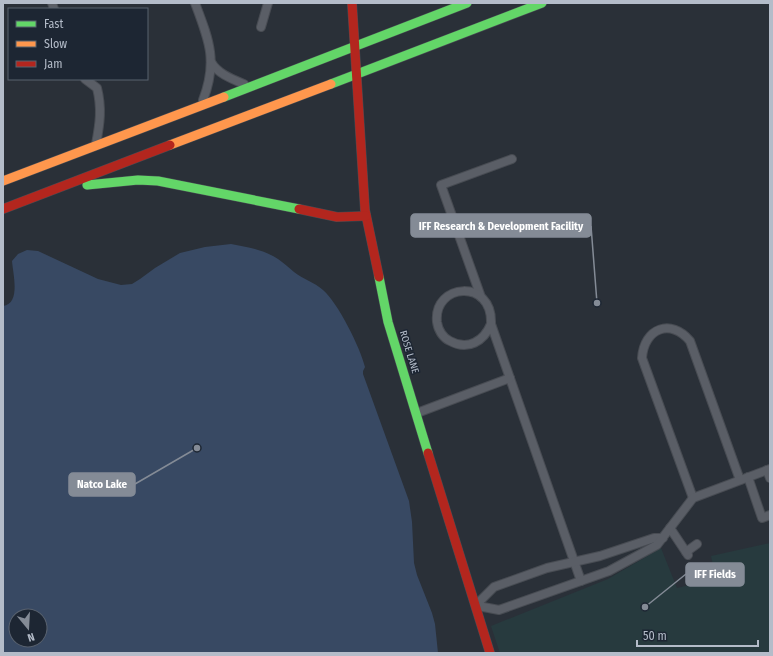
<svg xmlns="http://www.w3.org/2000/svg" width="773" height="656" font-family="'Fira Sans Condensed',sans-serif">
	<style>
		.green { fill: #273a3e }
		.water { fill: #384963; fill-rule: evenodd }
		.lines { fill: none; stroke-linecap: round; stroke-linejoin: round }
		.lane-casing { stroke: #484c53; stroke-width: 10 }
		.fast-casing { stroke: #484c53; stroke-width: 10 }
		.slow-casing { stroke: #484c53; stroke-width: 10 }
		.jam-casing { stroke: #484c53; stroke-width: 10 }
		.lane { stroke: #5a5e66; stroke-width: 8 }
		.fast { stroke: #63d668; stroke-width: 9 }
		.slow { stroke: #ff974d; stroke-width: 9 }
		.jam { stroke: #b3261e; stroke-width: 9 }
		.labels { text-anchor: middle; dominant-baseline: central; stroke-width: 3; stroke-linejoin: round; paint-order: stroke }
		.street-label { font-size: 10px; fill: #b4bcc9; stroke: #1d2633 }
		.leader { fill: none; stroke: #848b96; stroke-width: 1.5 }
		.callout-dot { fill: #848b96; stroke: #1d2633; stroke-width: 1.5 }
		.callout { fill: #848b96; stroke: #848b96; stroke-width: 1.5 }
		.callout-label { font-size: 11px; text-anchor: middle; font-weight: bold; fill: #fff }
	</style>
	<rect width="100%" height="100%" fill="#2a3038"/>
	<!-- green -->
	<path class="green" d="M770,543v110h-270l-9,-27 117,-47 53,-31 16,40 39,-9 -5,-23z"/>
	<!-- water -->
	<path class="water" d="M231,244c17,3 33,6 47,15 6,4 11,9 16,13 9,7 20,10 29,18 15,13 37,57 42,77l-2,4v3l46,127 3,21 2,41 3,12 15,38 3,11 3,29h-435v-347c18,-2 10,-32 9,-45l6,-7 9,-4 11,1 60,28 23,6 11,-1 8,-5 15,-11 25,-15 25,-6zM16,616h24v24h-24z"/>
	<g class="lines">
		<!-- lane casing -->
		<g class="lane-casing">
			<g id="lane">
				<path d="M52,3l2,6"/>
				<path d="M195,3c14,37 23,58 8,97"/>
				<path d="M261,27l7,-24"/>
				<path d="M211,62c7,12 21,17 33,22"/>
				<path d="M85,79l12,9c5,20 3,35 -1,56"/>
				<path d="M481,297l-40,-112 71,-26"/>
				<path d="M491,324c-7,17 -23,27 -41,17 -7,-3 -12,-11 -13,-19 -4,-39 56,-44 54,2l90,257"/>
				<path d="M417,413l93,-35"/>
				<path d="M767,470l3,8"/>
				<path d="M748,477l14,41 8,-3"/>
				<path d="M693,498l-51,-140c2,-30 29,-40 48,-17l50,139"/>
				<path d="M670,528l18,27"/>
				<path d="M686,552l11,-8"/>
				<path d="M476,605l18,-18 53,-19 53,-12 54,-18h9"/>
				<path d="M478,606l21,4 110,-39 48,-26 36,-47 77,-29"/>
			</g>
		</g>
		<!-- fast casing -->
		<g class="fast-casing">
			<g id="fast">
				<path d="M331,84l211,-81"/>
				<path d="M224,97l243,-94"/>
				<path d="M87,185l51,-5 20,1 141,28"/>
				<path d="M379,277l9,45 40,131"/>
			</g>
		</g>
		<!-- slow casing -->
		<g class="slow-casing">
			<g id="slow">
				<path d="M170,145l161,-61"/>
				<path d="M3,181l221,-84"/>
			</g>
		</g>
		<!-- jam casing -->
		<g class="jam-casing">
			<g id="jam">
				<path d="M352,3l13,207 14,67"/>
				<path d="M3,209l167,-64"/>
				<path d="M299,209l38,8 29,-1"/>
				<path d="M428,453l62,200"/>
			</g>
		</g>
		<!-- lane -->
		<use href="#lane" class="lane"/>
		<!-- fast -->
		<use href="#fast" class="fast"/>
		<!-- slow -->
		<use href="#slow" class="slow"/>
		<!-- jam -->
		<use href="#jam" class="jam"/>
	</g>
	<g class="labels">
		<!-- street labels -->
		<g class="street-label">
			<text transform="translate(409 352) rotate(73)">ROSE LANE</text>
		</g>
	</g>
	<!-- callouts -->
	<path class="leader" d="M597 303L591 226M197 448L135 484M645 607L686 574"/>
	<g class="callout-dot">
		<circle cx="597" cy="303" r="4"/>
		<circle cx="197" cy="448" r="4"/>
		<circle cx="645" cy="607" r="4"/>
	</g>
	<g class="callout">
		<rect x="411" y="214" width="180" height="23" rx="4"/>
		<rect x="69" y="473" width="66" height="23" rx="4"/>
		<rect x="686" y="563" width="58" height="23" rx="4"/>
	</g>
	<g class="callout-label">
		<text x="501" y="230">IFF Research &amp; Development Facility</text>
		<text x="102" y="488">Natco Lake</text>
		<text x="715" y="578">IFF Fields</text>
	</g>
	<!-- border -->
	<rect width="773" height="656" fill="none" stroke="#b4bcc9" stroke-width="8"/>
	<!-- legend -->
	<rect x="8" y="8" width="140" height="72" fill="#1d2633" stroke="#59626f"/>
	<rect x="16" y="21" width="20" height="6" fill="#63d668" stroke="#59626f"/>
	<text x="44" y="28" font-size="12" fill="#b4bcc9">Fast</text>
	<rect x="16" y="41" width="20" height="6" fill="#ff974d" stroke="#59626f"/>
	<text x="44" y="48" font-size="12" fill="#b4bcc9">Slow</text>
	<rect x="16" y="61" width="20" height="6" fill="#b3261e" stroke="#59626f"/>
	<text x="44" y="68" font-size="12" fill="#b4bcc9">Jam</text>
	<!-- north arrow -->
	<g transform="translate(28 628) rotate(162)"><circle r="19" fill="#1d2633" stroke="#59626f"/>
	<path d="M0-3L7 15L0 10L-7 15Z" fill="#848b96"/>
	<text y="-6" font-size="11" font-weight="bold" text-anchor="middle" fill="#b4bcc9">N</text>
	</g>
	<!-- scale -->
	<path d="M637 640v6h121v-6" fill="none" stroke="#b4bcc9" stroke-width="2"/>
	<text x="643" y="640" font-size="12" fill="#b4bcc9" stroke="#1d2633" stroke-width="3" paint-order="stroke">50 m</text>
</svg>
